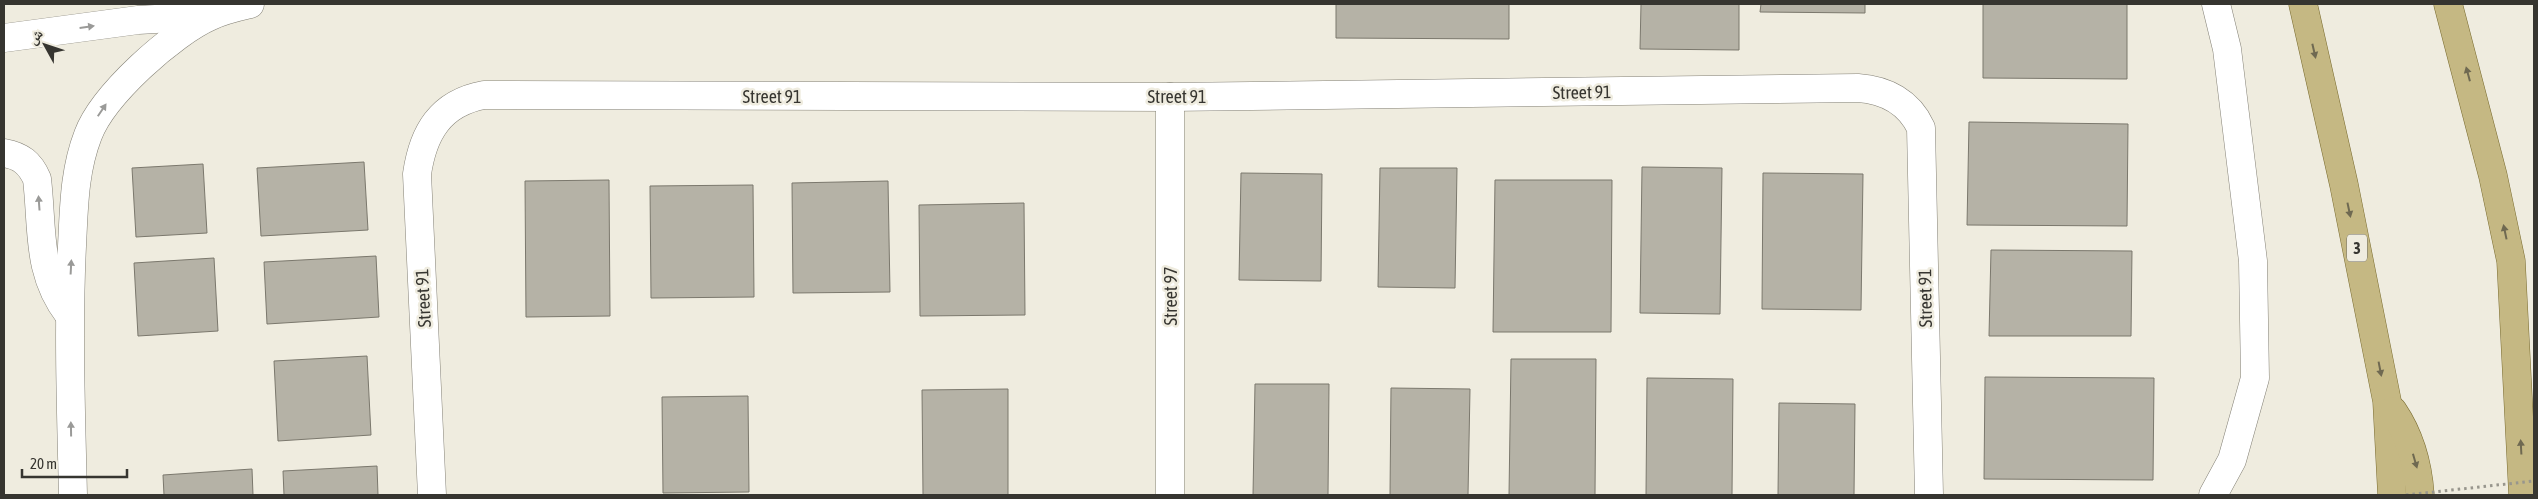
<svg xmlns="http://www.w3.org/2000/svg" width="2538" height="499" font-family="'Asap Condensed','Noto Naskh Arabic',sans-serif">
	<style>
		.building { fill: #b5b2a6; stroke: #7b786d }
		.lines { fill: none; stroke-linecap: round; stroke-linejoin: round }
		.minor-casing { stroke: #848176; stroke-width: 29 }
		.major-casing { stroke: #7a6c31; stroke-width: 29 }
		.minor { stroke: #fff; stroke-width: 28 }
		.major { stroke: #c5b883; stroke-width: 28 }
		.path-bridge { stroke: #98968d; stroke-width: 3; stroke-dasharray: 2.5 4; stroke-linecap: butt }
		.oneway { fill: #9a9a98 }
		.oneway2 { fill: #6f6951 }
		.labels { text-anchor: middle; dominant-baseline: central; stroke-width: 5; stroke-linejoin: round; paint-order: stroke }
		.shield { fill: #efecdf; stroke: #6e6c64; stroke-width: 1 }
		.shield-label { font-size: 16px; font-weight: bold; fill: #363530 }
		.street-label { font-size: 18px; fill: #363530; stroke: #efecdf }
	</style>
	<rect width="100%" height="100%" fill="#efecdf"/>
	<!-- building -->
	<g class="building">
		<path d="M1336,4h173v35l-173,-1z"/>
		<path d="M1641,4h98v46l-99,-1z"/>
		<path d="M1761,4h104v9l-105,-1z"/>
		<path d="M1983,4h144v75l-144,-1z"/>
		<path d="M1969,122l159,2 -1,102 -160,-1z"/>
		<path d="M364,162l4,68 -107,6 -4,-68z"/>
		<path d="M203,164l4,69 -71,4 -4,-69z"/>
		<path d="M1642,167l80,1 -2,146 -80,-1z"/>
		<path d="M1380,168h77l-2,120 -77,-1z"/>
		<path d="M1241,173l81,1 -1,107 -82,-1z"/>
		<path d="M1763,173l100,1 -2,136 -99,-1z"/>
		<path d="M609,180l1,136 -84,1 -1,-136z"/>
		<path d="M1495,180h117l-1,152h-118z"/>
		<path d="M888,181l2,111 -97,1 -1,-110z"/>
		<path d="M753,185l1,112 -103,1 -1,-112z"/>
		<path d="M1024,203l1,112 -105,1 -1,-111z"/>
		<path d="M1991,250l141,1 -1,85h-142z"/>
		<path d="M376,256l3,61 -112,7 -3,-62z"/>
		<path d="M214,258l4,73 -80,5 -4,-73z"/>
		<path d="M367,356l4,79 -93,6 -4,-80z"/>
		<path d="M1511,359h85l-1,136h-86z"/>
		<path d="M1985,377l169,1 -1,102 -169,-1z"/>
		<path d="M1647,378l86,1 -1,116h-86z"/>
		<path d="M1255,384h74l-1,111h-75z"/>
		<path d="M1391,388l79,1 -2,106h-78z"/>
		<path d="M1008,389v106h-85l-1,-105z"/>
		<path d="M748,396l1,96 -86,1 -1,-96z"/>
		<path d="M1779,403l76,1 -1,91h-76z"/>
		<path d="M377,466l1,29h-94l-1,-24z"/>
		<path d="M252,469l1,26h-89l-1,-20z"/>
	</g>
	<g class="lines">
		<!-- minor casing -->
		<g class="minor-casing">
			<g id="minor">
				<path d="M4,38l134,-18 70,-4"/>
				<path d="M1170,97v398"/>
				<path d="M4,153c17,3 26,10 33,26 6,50 -1,93 32,136"/>
				<path d="M73,495c-2,-83 -5,-166 -1,-249 2,-38 2,-75 16,-111 15,-40 84,-102 123,-119 12,-6 26,-9 39,-12"/>
				<path d="M432,495l-15,-321c6,-41 23,-71 67,-79l686,2 688,-9c28,2 51,14 63,40l8,367"/>
				<path d="M2213,495l19,-35 23,-82 -2,-117 -26,-212 -11,-45"/>
			</g>
		</g>
		<!-- major casing -->
		<g class="major-casing">
			<g id="major">
				<path d="M2303,4l41,181 43,216 5,94"/>
				<path d="M2448,4l45,172 18,85 12,234"/>
				<path d="M2393,411c17,25 25,54 27,84"/>
			</g>
		</g>
		<!-- minor -->
		<use href="#minor" class="minor"/>
		<!-- major -->
		<use href="#major" class="major"/>
		<!-- path-bridge -->
		<path class="path-bridge" d="M2406,495l128,-14"/>
	</g>
	<!-- one-way arrows -->
	<defs><path id="oneway-solid" d="M-6-.8H1V-3.2L6.5 0L1 3.2V.8H-6Z" transform="scale(1.25)"/></defs>
	<g class="oneway">
		<use href="#oneway-solid" transform="translate(87 27) rotate(-8)"/>
		<use href="#oneway-solid" transform="translate(102 110) rotate(-56)"/>
		<use href="#oneway-solid" transform="translate(39 203) rotate(-94)"/>
		<use href="#oneway-solid" transform="translate(71 267) rotate(-87)"/>
		<use href="#oneway-solid" transform="translate(71 429) rotate(-91)"/>
	</g>
	<g class="oneway2">
		<use href="#oneway-solid" transform="translate(2314 51) rotate(77)"/>
		<use href="#oneway-solid" transform="translate(2468 74) rotate(-105)"/>
		<use href="#oneway-solid" transform="translate(2349 210) rotate(78)"/>
		<use href="#oneway-solid" transform="translate(2505 232) rotate(-102)"/>
		<use href="#oneway-solid" transform="translate(2380 369) rotate(79)"/>
		<use href="#oneway-solid" transform="translate(2521 447) rotate(-93)"/>
		<use href="#oneway-solid" transform="translate(2415 461) rotate(74)"/>
	</g>
	<g class="labels">
		<!-- shield labels -->
		<rect class="shield" x="2347" y="234.5" width="20" height="27" rx="4"/>
		<g class="shield-label">
			<text x="2357" y="248">3</text>
		</g>
		<!-- street labels -->
		<g class="street-label">
			<text transform="translate(1582 92) rotate(-1)">Street 91</text>
			<text x="772" y="96">Street 91</text>
			<text x="1177" y="96">Street 91</text>
			<text transform="translate(1170 296) rotate(-90)">Street 97</text>
			<text transform="translate(423 298) rotate(-93)">Street 91</text>
			<text transform="translate(1925 298) rotate(-91)">Street 91</text>
		</g>
	</g>
	<!-- border -->
	<rect width="2538" height="499" fill="none" stroke="#363530" stroke-width="10"/>
	<!-- north arrow -->
	<g transform="translate(45 45) rotate(310)" stroke="#efecdf" stroke-width="4" paint-order="stroke">
	<path d="M0-4L9 19L0 12L-9 19Z" fill="#363530"/>
	<text y="-8" font-size="14" font-weight="bold" text-anchor="middle" fill="#363530">ش</text>
	</g>
	<!-- scale -->
	<path d="M22 469v8h105v-8" fill="none" stroke="#363530" stroke-width="2.5"/>
	<text x="30" y="469" font-size="15" fill="#363530" stroke="#efecdf" stroke-width="4" paint-order="stroke">20 m</text>
</svg>
